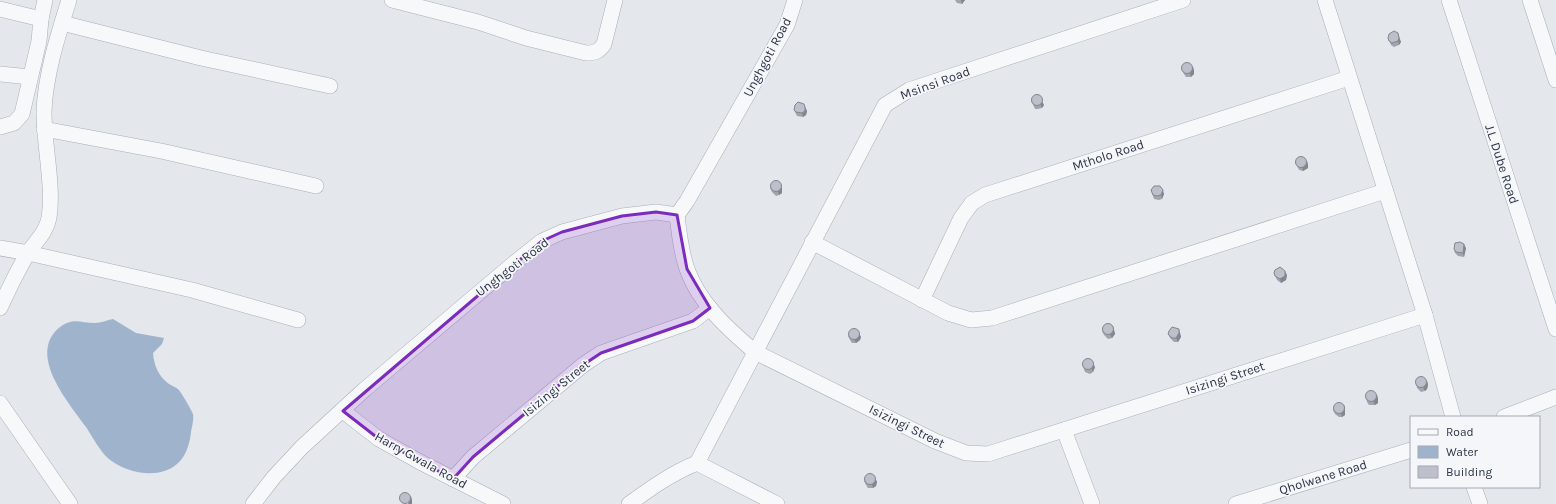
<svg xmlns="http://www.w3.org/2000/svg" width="1556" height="504" font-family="Karla,sans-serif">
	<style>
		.water { fill: #9fb4cc }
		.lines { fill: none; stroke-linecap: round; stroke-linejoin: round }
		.minor-casing { stroke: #a9aeb7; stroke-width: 16 }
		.minor { stroke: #f7f8fa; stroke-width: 15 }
		.wall { fill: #a1a5ae }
		.shaded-wall { fill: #83868d }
		.building { fill: #bbc0ca; stroke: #83868d }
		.marked { fill: #7b2cbf; fill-opacity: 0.2; stroke: #7b2cbf; stroke-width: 3; stroke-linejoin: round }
		.labels { text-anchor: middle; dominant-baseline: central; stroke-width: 3.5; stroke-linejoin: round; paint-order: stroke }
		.street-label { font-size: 13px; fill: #2b3445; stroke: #f4f6f9 }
	</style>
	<rect width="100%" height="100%" fill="#e4e7ec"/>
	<!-- water -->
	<path class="water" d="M113,319l23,14 28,5 -2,6 -9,9c1,12 5,23 16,31 3,2 7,3 10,6 3,4 12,19 14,24 1,4 -1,13 -2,18 -1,11 -5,25 -14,32 -18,16 -51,9 -68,-5 -8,-6 -17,-23 -23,-32 -17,-24 -60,-73 -26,-100 13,-10 21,-4 35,-4 6,0 12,-3 18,-4z"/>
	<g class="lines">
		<!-- minor casing -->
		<g class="minor-casing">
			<g id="minor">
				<path d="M392,0l86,22 48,16 60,15c8,0 13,-1 18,-9l11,-44"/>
				<path d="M1325,0l100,315 28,102"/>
				<path d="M1449,0l107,329"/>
				<path d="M1530,0l26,80"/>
				<path d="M0,9l41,10"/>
				<path d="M62,23l139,35 129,28"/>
				<path d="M0,74l30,3"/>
				<path d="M0,127l14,-4 8,-9 17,-73 2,-22 4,-19"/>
				<path d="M44,129l117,22 155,35"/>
				<path d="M677,215c2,18 4,37 10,54 12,34 41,60 68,83l180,89 31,12 22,1 437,-139"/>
				<path d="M677,215l10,-14 100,-176 8,-25"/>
				<path d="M812,242l136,71 23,7 21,-2 393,-127"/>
				<path d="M0,248l28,5 164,37 106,30"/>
				<path d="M922,300l39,-82 11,-15 13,-8 364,-117"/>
				<path d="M0,308c8,-18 17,-36 27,-54 8,-12 19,-21 22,-36 5,-32 -5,-72 -5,-106 1,-36 14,-77 25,-112"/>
				<path d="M0,403l70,101"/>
				<path d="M343,411l36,28 41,23 83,42"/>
				<path d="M1504,417l52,-20"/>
				<path d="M1064,430l28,74"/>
				<path d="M697,463l188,-358 24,-15 274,-90"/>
				<path d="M453,479l20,-22 110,-92 18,-12 92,-32 17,-13"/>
				<path d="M1474,487l6,17"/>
				<path d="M253,504l21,-27 28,-30 62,-57 149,-126 29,-23 20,-9 60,-16 34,-4 21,3"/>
				<path d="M629,504c22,-16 43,-31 68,-41l80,41"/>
				<path d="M1236,504l175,-54"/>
			</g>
		</g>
		<!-- minor -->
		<use href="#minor" class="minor"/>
	</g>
	<!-- wall -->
	<g class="wall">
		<path d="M955,0h10l-3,4 -5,-1z"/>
		<path d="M1398,33l3,9 -2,3 -5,2 -3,-2 -3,-7z"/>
		<path d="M1193,67l1,4v3l-3,3h-5l-2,-3 -2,-4z"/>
		<path d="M1031,100l13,5 -2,3 -4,1h-3z"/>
		<path d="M805,107l2,4 -1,4 -3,2 -6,-1 -3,-6z"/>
		<path d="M1307,161l1,4v3l-5,3 -4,-1 -4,-8z"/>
		<path d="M770,188h12v5l-3,2 -3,1 -4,-4z"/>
		<path d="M1151,190l13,4 -2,5 -3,1 -5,-1z"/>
		<path d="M1466,248l-2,9 -6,-1 -3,-3 -1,-4z"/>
		<path d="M1274,273l13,2 -1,5 -5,3 -4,-3z"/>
		<path d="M1114,330l1,4 -3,4 -4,1 -4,-4 -2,-4z"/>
		<path d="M1180,333l1,4 -3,5h-4l-4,-4 -2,-4z"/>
		<path d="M848,336l13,1 -1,3 -4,3h-4l-2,-3z"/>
		<path d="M1082,364l13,3 -2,5 -3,2 -5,-2z"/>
		<path d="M1427,381l1,4 -1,4 -2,2 -4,1 -4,-4 -1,-4z"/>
		<path d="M1377,395l1,4v4l-3,2h-6l-2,-3 -1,-4z"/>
		<path d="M1344,405l1,4v6l-3,2h-3l-4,-3 -2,-4z"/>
		<path d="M875,478l2,4 -1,4 -3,2h-5l-2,-3 -2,-4z"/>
	</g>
	<!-- shaded-wall -->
	<g class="shaded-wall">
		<path d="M961,0h4l-3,4z"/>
		<path d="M1399,38l2,4 -2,3 -1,-4z"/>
		<path d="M1193,67l1,4v3l-3,3 -1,-4z"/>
		<path d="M1042,101l2,4 -2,3 -2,-4z"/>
		<path d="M805,107l2,4 -1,4 -3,2 -1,-4z"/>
		<path d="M1307,161l1,4v3l-5,3 -1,-4z"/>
		<path d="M781,184l1,4v5l-3,2 -1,-4z"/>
		<path d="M1163,190l1,4 -2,5 -1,-4z"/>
		<path d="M1464,244l2,4 -2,9 -1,-4z"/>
		<path d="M1285,271l2,4 -1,5 -5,3 -1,-4z"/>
		<path d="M1113,326l2,8 -3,4 -2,-4z"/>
		<path d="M1179,329l2,8 -3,5 -2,-4z"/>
		<path d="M859,333l2,4 -1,3 -4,3 -2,-4z"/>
		<path d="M1093,363l2,4 -2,5 -2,-4z"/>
		<path d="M1427,381l1,4 -1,4 -2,2 -2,-4z"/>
		<path d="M1377,395l1,4v4l-3,2 -2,-4z"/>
		<path d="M1344,405l1,4v6l-3,2 -1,-4z"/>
		<path d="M875,478l2,4 -1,4 -3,2 -1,-4z"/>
		<path d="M411,496l1,4v4h-4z"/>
	</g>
	<!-- building -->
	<g class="building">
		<path d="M1394,31l4,2 1,5 -1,3 -6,2 -3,-2 -1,-3 1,-4z"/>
		<circle cx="1187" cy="68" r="5.5"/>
		<circle cx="1037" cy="100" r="5.5"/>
		<path d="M798,102l6,2 1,3v4l-3,2 -6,-1 -2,-2 1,-5z"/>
		<circle cx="1301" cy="162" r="5.5"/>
		<circle cx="776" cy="186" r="5.5"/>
		<path d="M1154,186h6l3,4 -2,5 -4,1 -4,-1 -2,-5z"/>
		<path d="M1460,242l4,2 -1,9 -7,-1 -2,-3 1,-6z"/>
		<path d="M1280,267l5,4v5l-5,3 -5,-3 -1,-3 1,-3z"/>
		<circle cx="1108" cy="329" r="5.5"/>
		<path d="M1172,327l7,2v4l-3,5h-4l-4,-4 1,-3z"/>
		<circle cx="854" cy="334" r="5.5"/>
		<circle cx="1088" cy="364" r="5.5"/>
		<circle cx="1421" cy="382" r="5.5"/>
		<circle cx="1371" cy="396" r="5.5"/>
		<circle cx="1339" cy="408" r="5.5"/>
		<circle cx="870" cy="479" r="5.5"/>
		<circle cx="405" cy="498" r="5.5"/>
	</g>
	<!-- marked area -->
	<path class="marked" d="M656,212l21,3 10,54 23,39 -17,13 -92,32 -18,12 -110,92 -20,22 -74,-40 -36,-28 199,-170 20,-9 60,-16z"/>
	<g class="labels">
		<!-- street labels -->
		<g class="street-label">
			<text transform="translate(767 57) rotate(-62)">Unghgoti Road</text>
			<text transform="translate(935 83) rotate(-20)">Msinsi Road</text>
			<text transform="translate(1108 155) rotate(-18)">Mtholo Road</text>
			<text transform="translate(1502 164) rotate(72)">J.L. Dube Road</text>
			<text transform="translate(512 267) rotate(-37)">Unghgoti Road</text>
			<text transform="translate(1225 378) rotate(-18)">Isizingi Street</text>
			<text transform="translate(556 388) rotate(-39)">Isizingi Street</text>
			<text transform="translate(907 426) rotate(26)">Isizingi Street</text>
			<text transform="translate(421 460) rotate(29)">Harry Gwala Road</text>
			<text transform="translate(1323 477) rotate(-17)">Qholwane Road</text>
		</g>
	</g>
	<!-- legend -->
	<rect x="1410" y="416" width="130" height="72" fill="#f4f6f9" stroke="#a4a8b1"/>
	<rect x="1418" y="429" width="20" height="6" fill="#f7f8fa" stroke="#a4a8b1"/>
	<text x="1446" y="436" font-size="12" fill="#2b3445">Road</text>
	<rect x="1418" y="446" width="20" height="12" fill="#9fb4cc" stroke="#a4a8b1"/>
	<text x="1446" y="456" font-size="12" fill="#2b3445">Water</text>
	<rect x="1418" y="466" width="20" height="12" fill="#bbc0ca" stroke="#a4a8b1"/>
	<text x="1446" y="476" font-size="12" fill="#2b3445">Building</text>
</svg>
